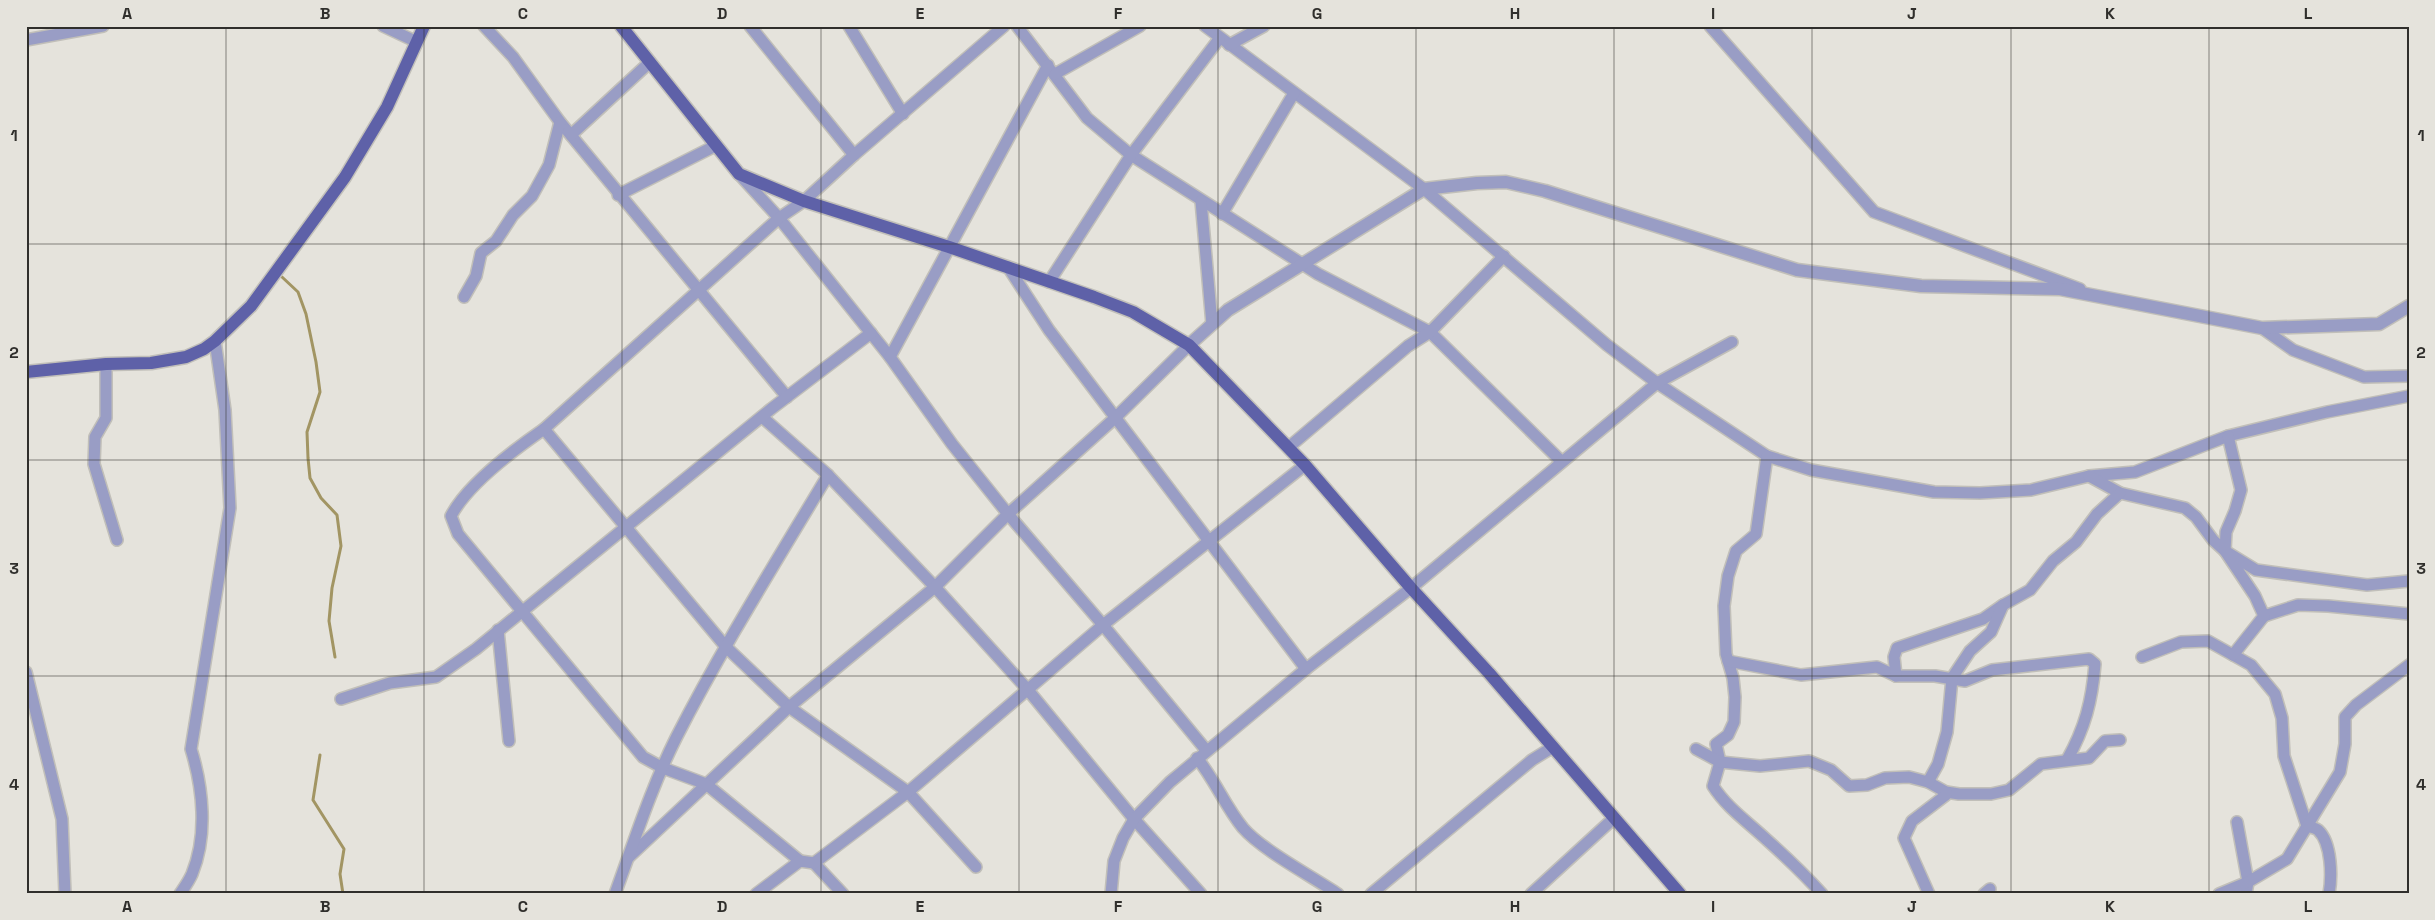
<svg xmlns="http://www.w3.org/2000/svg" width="2435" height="920" font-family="'Space Grotesk',sans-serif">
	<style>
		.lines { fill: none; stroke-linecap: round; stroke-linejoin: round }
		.stream { stroke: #a29563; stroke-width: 3 }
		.minor-casing { stroke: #c1bfb9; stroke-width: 14 }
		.tertiary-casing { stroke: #c1bfb9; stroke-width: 15 }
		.primary-casing { stroke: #c1bfb9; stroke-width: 15 }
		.minor { stroke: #999dc5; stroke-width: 11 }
		.tertiary { stroke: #999dc5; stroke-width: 12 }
		.primary { stroke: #5e61a8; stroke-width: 12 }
		.grid { fill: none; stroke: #302f2c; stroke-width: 1; stroke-opacity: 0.55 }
		.neatline { fill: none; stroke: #302f2c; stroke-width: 2 }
		.grid-label { font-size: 16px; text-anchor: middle; font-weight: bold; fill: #302f2c }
	</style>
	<rect width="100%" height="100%" fill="#e5e3dc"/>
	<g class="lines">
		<!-- stream -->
		<g class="stream">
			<path d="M282,277l16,15 8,22 10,48 4,30 -13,40 1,26 2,20 11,20 16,17 4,31 -9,42 -3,33 6,36"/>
			<path d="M320,755l-7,45 31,49 -4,25 3,20"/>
		</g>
		<!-- minor casing -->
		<g class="minor-casing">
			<g id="minor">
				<path d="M383,26l34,16"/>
				<path d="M484,26l29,31 47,65 227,275"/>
				<path d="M750,26l104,129"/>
				<path d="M849,26l54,88"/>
				<path d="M1017,26l70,92 44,37 187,119 112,58 131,129"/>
				<path d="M1205,26l219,163 183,156 50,38 110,73 44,14 123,22 46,1 51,-3 58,-14 46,-4 93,-36 99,-24 82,-16"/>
				<path d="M1710,26l164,186 206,77"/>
				<path d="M26,40l77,-14"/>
				<path d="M1229,45l35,-19"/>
				<path d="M1055,74l85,-48"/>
				<path d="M571,135l79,-73"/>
				<path d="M739,174l40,44 111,139 62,87 56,70 95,111 103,125"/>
				<path d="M618,195l97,-49"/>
				<path d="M1201,201l11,123"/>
				<path d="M1222,214l72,-121"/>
				<path d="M1008,267l41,63 257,339"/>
				<path d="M1049,282l82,-127 88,-116"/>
				<path d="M464,297l12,-21 5,-23 15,-12 17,-26 19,-19 17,-31 11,-43"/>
				<path d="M2262,328l31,22 71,27 45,-1"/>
				<path d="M890,357l158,-292"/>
				<path d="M106,364v54l-11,19 -1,27 23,76"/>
				<path d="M762,417l66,58 107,112 93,103 106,129 67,75"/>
				<path d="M544,429l182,218 63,60 119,85 68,75"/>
				<path d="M1289,447l119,-101 22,-14 74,-76"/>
				<path d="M1767,456l-11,78 -20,17 -8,25 -4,30 2,48 7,24 2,19 -1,25 -6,13 -12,9 4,18 -7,24c14,22 35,36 54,54 19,17 38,35 55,54"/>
				<path d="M2089,476l31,17 65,15 11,9 17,23 12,11 31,19 111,15 42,-4"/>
				<path d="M2264,616l34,-11 30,1 81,8"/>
				<path d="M498,630l11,111"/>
				<path d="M2233,655l18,10 24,29 7,24 2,38 23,70c3,1 8,2 11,4 14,13 14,47 11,64"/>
				<path d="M2142,657l39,-15 27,-1 25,14 31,-39 -9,-20 -30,-45 1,-19 9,-21 6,-21 -13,-54"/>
				<path d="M1728,661l73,14 76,-8 19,9h39l30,5 27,-11 97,-11 6,5c-3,37 -10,64 -28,96"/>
				<path d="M26,672l36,147 3,75"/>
				<path d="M1896,676l-2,-19 3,-9 86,-29 20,-14"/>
				<path d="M341,699l49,-16 46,-6 40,-28 295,-240 100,-76"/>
				<path d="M1696,749l24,13 40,4 49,-5 22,9 18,16 18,-1 18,-7 24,-1 19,5 18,10 13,2h32l18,-4 32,-26 48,-6 16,-17 15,-1"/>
				<path d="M1197,758c18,22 28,48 46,70 19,22 70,49 95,66"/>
				<path d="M1928,782l10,-18 9,-32 5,-54 18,-27 21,-19 12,-27 27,-15 23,-29 23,-19 21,-28 23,-21"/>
				<path d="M2237,822l11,60 -2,12"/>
				<path d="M629,857l160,-150 146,-120 73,-73 107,-96 74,-73"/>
				<path d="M800,861l-94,-77 -43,-16 -20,-11 -185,-223 -7,-18c16,-31 64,-67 93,-87l235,-211 25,-17 50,-46 150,-129"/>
				<path d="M814,863l29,31"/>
				<path d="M180,894c4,-6 9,-13 12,-20 16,-39 11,-86 -1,-125l39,-241 -5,-98 -10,-69"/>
				<path d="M615,894c19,-52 36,-106 61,-156 46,-90 100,-176 152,-263"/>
				<path d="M756,894l44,-33 14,2 94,-71 195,-167 202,-160"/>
				<path d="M1111,894l3,-33 9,-23 11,-19 36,-37 136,-113 105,-81 246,-205 75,-41"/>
				<path d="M1371,894l161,-134 21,-13"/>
				<path d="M1531,894l83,-76"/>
				<path d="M1929,894l-25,-56 8,-17 34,-26v-3"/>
				<path d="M1984,894l6,-5"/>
				<path d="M2219,894l29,-12 39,-23 53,-87 5,-28v-27l11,-12 53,-40"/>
			</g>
		</g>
		<!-- tertiary casing -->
		<g class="tertiary-casing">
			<path id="tertiary" d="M1189,345l39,-35 196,-121 53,-6 29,-1 39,9 252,79 124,16 139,3 202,39 117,-4 30,-18"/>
		</g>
		<!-- primary casing -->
		<g class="primary-casing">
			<g id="primary">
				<path d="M621,26l118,148 65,27 145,46 145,50 39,15 56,33 116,120 106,123 78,85 191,221"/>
				<path d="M26,372l80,-8 45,-1 35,-6 18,-8 11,-8 36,-35 94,-129 42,-70 37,-81"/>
			</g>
		</g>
		<!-- minor -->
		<use href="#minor" class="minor"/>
		<!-- tertiary -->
		<use href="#tertiary" class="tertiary"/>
		<!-- primary -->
		<use href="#primary" class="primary"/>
	</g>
	<!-- grid -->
	<path class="grid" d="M226,26v868M424,26v868M622,26v868M821,26v868M1019,26v868M1218,26v868M1416,26v868M1614,26v868M1812,26v868M2011,26v868M2209,26v868M26,244h2383M26,460h2383M26,676h2383"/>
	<!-- border -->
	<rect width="2435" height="920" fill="none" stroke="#e5e3dc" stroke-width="55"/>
	<rect x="28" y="28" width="2380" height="864" class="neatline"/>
	<g class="grid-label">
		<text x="127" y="19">A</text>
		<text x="325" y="19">B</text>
		<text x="523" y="19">C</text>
		<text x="722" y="19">D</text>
		<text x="920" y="19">E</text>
		<text x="1118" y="19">F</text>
		<text x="1317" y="19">G</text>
		<text x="1515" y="19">H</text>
		<text x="1713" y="19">I</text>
		<text x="1912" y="19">J</text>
		<text x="2110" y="19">K</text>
		<text x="2308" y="19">L</text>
		<text x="14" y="141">1</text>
		<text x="2421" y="141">1</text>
		<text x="14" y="358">2</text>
		<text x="2421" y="358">2</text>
		<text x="14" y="574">3</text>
		<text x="2421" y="574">3</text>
		<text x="14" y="790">4</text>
		<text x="2421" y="790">4</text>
		<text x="127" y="912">A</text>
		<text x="325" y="912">B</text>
		<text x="523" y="912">C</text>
		<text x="722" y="912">D</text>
		<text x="920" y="912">E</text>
		<text x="1118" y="912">F</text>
		<text x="1317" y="912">G</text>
		<text x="1515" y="912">H</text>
		<text x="1713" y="912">I</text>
		<text x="1912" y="912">J</text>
		<text x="2110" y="912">K</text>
		<text x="2308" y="912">L</text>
	</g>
</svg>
